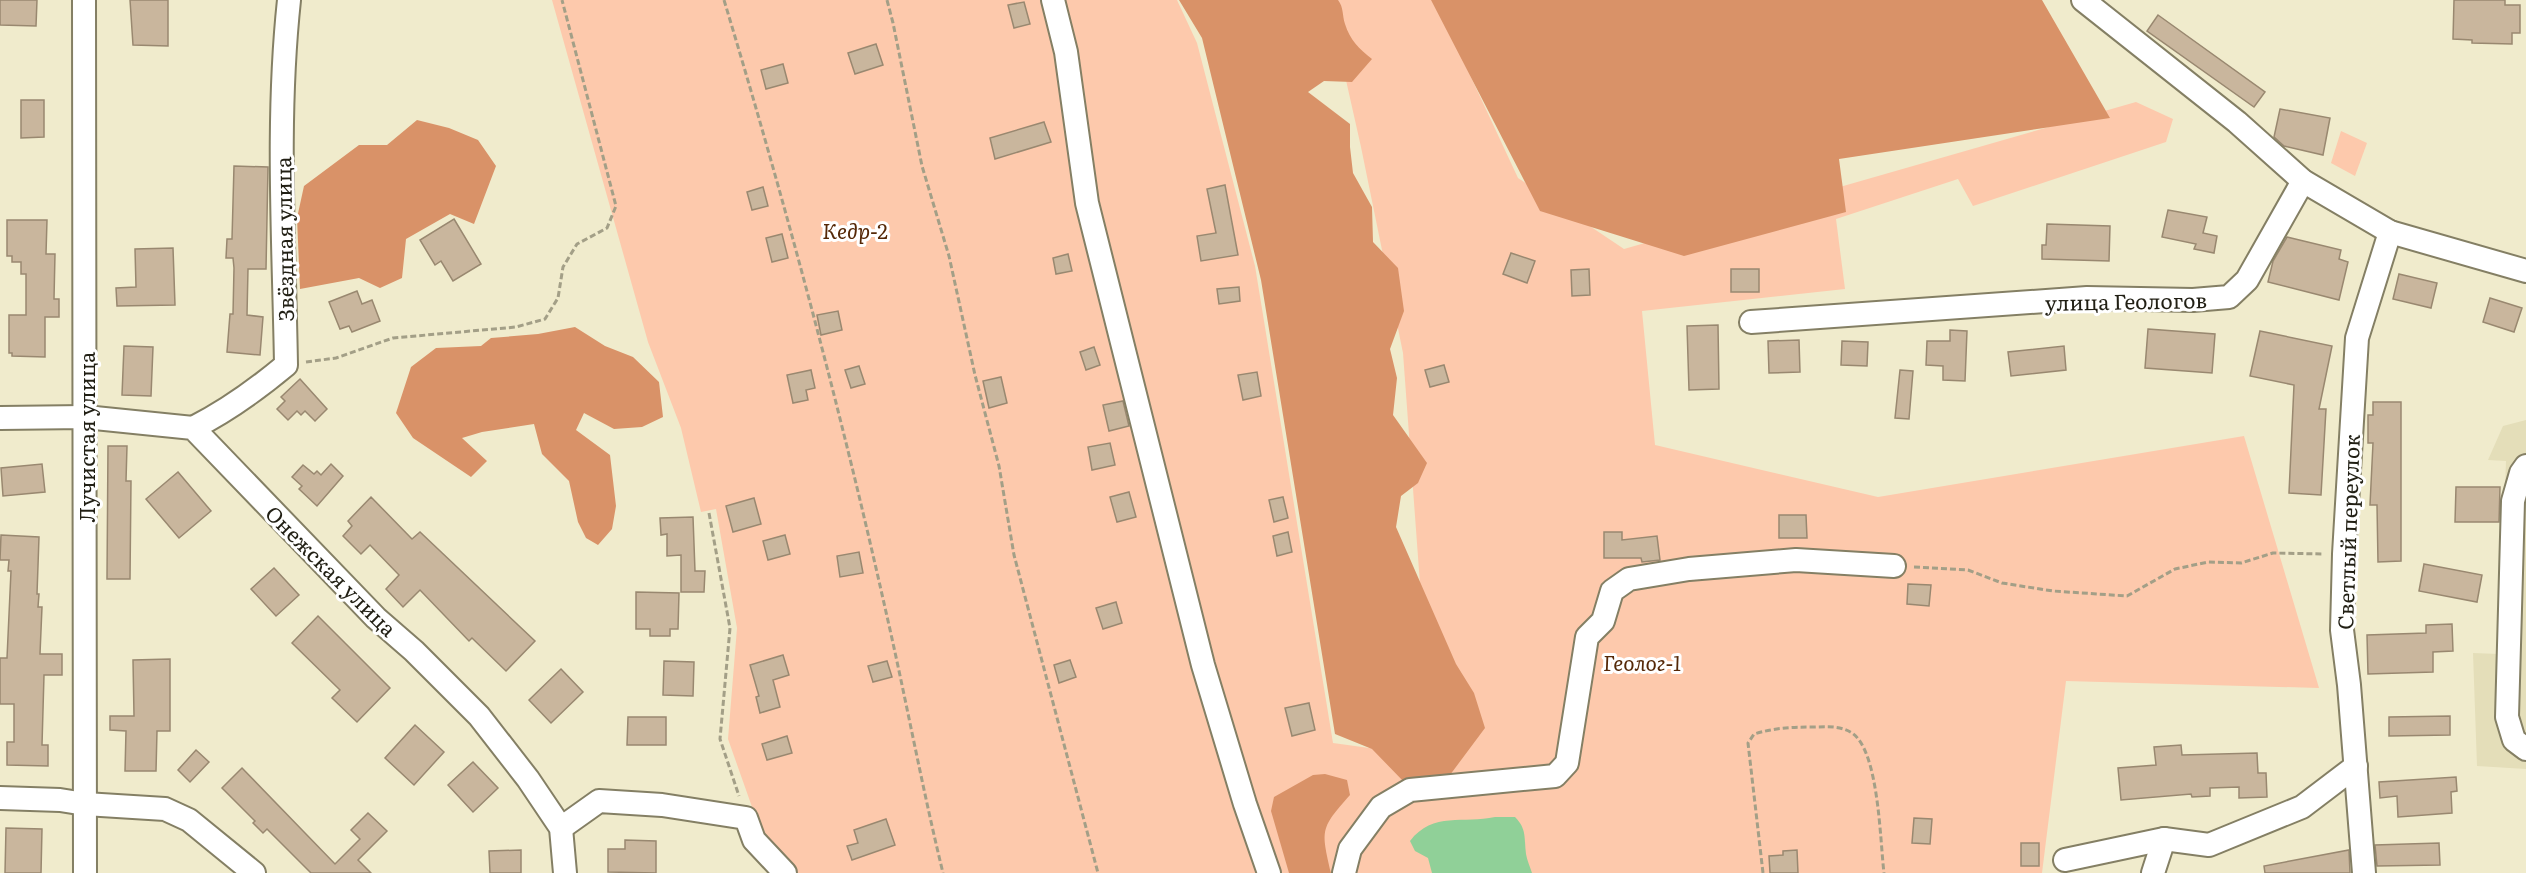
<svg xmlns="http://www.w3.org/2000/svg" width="2526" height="873" font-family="Literata,serif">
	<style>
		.built { fill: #e4deb9 }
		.green { fill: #fdc9ac }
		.forest { fill: #d99268 }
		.water { fill: #90d098 }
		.building { fill: #c9b69d; stroke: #998870; stroke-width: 1.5 }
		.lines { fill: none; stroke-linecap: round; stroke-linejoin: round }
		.minor-casing { stroke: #847f64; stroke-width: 26 }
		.path { stroke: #a39f87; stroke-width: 3; stroke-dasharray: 6 3; stroke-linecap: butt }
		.minor { stroke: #fff; stroke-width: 22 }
		.labels { text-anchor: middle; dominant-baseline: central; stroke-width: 6; stroke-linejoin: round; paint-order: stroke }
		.park-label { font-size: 21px; font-style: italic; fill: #552807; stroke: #fff }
		.street-label { font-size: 21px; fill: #211f14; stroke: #fff }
	</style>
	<rect width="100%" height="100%" fill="#f0ebcc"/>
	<!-- built -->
	<path class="built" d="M2526,420v349l-49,-3 -4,-113 26,1 7,-193 -18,-1 15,-34z"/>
	<!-- green -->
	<g class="green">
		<path d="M552,0h495l217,873h-467l-34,-35 -35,-99 9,-111 -21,-119 -15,3 -20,-84 -33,-86z"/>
		<path d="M1058,0h119l20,43 58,223 78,477 109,15 -17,-106 -22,-299 -42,-206 -33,-147h107l83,178 106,71 512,-147 37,17 -7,23 -193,64 -15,-27 -122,40 9,70 -203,22 13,134 223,52 366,-61 75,252 -253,-7 -24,192h-767l-25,-71 -158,-600z"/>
		<path d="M2341,131l26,12 -12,33 -24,-13z"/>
	</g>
	<!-- forest -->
	<g class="forest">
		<path d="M1179,0h159c6,8 4,15 7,24 5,16 14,25 27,35l-20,23 -28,-1 -16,11 42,32v23l3,26 19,34 1,35 25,26 6,43 -14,38 7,29 -4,37 34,48 -9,20 -17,13 -5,31 60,137 18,29 11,35 -41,55h-39l-33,-34 -37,-15 -74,-454 -59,-242z"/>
		<path d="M1431,0h611l68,118 -271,41 7,53 -162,44 -144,-45z"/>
		<path d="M417,120l32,8 29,12 18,26 -22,58 -24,-10 -44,25 -4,39 -22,10 -21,-10 -59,11 -3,-71 7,-32 55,-41h28z"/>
		<path d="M575,327l30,19 28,11 26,25 4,35 -21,10 -28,2 -30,-16 -8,17 34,25 6,51 -4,23 -14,16 -12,-7 -8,-16 -9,-41 -27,-27 -8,-30 -52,8 -20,6 25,23 -16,16 -58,-39 -17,-25 15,-46 25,-19 45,-2 10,-8 47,-4z"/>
		<path d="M1325,774l22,6 3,15c-30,34 -29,34 -19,78h-42l-18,-62 3,-14 39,-22z"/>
	</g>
	<!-- water -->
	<path class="water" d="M1495,817h20c12,12 9,21 11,37 1,6 4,13 6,19h-100l-4,-15 -13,-7 -5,-10c23,-30 54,-17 85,-24z"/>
	<!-- building -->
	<g class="building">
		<path d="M0,0h37l-1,26 -36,-1z"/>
		<path d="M130,0h38v46l-35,-1z"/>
		<path d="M2454,0h51v5h15v28h-8v11l-40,-1v-3l-19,-1z"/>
		<path d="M1024,2l6,22 -16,4 -6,-23z"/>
		<path d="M2158,15l107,77 -11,15 -107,-76z"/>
		<path d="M876,44l7,21 -28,9 -7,-21z"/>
		<path d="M783,64l5,19 -22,6 -5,-19z"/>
		<path d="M21,100h23v37l-23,1z"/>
		<path d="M2280,109l50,9 -7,37 -39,-9 -10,-9z"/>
		<path d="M1044,122l7,20 -56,17 -5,-21z"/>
		<path d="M234,166l34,1 -2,102h-18l-1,46 16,2 -3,38 -33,-3 3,-38h3l1,-46 -1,-10h-7l1,-19h5z"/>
		<path d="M1225,185l13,70 -37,6 -4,-25 19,-3 -9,-44z"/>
		<path d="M763,187l5,19 -16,4 -5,-18z"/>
		<path d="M2168,210l39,7 -4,16 14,3 -3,17 -20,-4 2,-5 -34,-7z"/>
		<path d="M454,219l27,45 -28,17 -12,-20 -6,4 -15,-25z"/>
		<path d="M7,220h40l-1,34h9l-1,45h5v18h-14v40l-33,-1v-3h-3v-38h17v-41h-5v-12h-9v-6h-5z"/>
		<path d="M2047,224l63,2 -1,35 -67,-2v-14h4z"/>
		<path d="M782,234l6,24 -16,4 -6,-24z"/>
		<path d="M2287,237l54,13 -2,9 9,3 -9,38 -71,-18 5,-21z"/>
		<path d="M173,248l2,57 -58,1 -1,-18 20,-1 -1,-38z"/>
		<path d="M1511,253l24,8 -8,22 -24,-9z"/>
		<path d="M1068,254l4,17 -16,3 -3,-16z"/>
		<path d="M1589,269l1,26 -18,1 -1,-26z"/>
		<rect x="1731" y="269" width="28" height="23"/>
		<path d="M2399,274l38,9 -6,25 -38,-9z"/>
		<path d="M1239,287l1,14 -21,3 -2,-15z"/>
		<path d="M357,291l5,13 10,-4 8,21 -28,11 -3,-6 -9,3 -11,-27z"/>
		<path d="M2490,298l32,10 -8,24 -31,-10z"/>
		<path d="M838,311l4,19 -21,5 -4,-20z"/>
		<path d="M1718,325l1,64 -30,1 -2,-64z"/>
		<path d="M2148,329l67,5 -3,39 -67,-5z"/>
		<path d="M1950,330l17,1 -2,50 -22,-1v-14l-17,-1 1,-24h23z"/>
		<path d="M2260,331l72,15 -13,63h7l-5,86 -32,-2 5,-108 -44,-9z"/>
		<path d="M1799,340l1,32 -31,1 -1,-32z"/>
		<path d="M1842,341l26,1 -1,24 -26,-1z"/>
		<path d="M124,346l29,1 -2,49 -29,-1z"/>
		<path d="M2064,346l2,24 -55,6 -3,-24z"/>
		<path d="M1094,347l6,18 -14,5 -6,-18z"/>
		<path d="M1444,365l5,17 -19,5 -5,-17z"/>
		<path d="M859,366l6,18 -14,4 -6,-18z"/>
		<path d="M811,370l4,18 -9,2 2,10 -15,3 -6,-28z"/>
		<path d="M1900,370l13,1 -4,48 -14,-1z"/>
		<path d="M1257,372l4,24 -18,4 -5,-25z"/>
		<path d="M1001,377l6,26 -18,5 -6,-27z"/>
		<path d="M300,379l27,30 -12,12 -10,-10 -4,4 -4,-4 -9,9 -11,-11 8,-8 -4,-4z"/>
		<path d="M1123,401l6,25 -20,5 -6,-26z"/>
		<path d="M2373,402h28v159l-23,1 -1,-57h-7l3,-62h-5v-28h5z"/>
		<path d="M1110,443l5,22 -23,5 -4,-23z"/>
		<path d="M108,446h19l-1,35h5l-1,98h-23z"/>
		<path d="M42,464l3,28 -42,4 -2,-28z"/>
		<path d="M331,464l12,12 -26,30 -18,-17 3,-3 -10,-9 11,-12 11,9 3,-3 4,4z"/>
		<path d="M178,472l33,39 -32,27 -33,-39z"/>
		<path d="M2456,487h44l-1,35h-44z"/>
		<path d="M1129,492l7,25 -19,5 -7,-25z"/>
		<path d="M371,497l41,42 8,-7 115,109 -29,30 -34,-33 -3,3 -49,-51 -17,17 -17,-18 13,-14 -29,-30 -9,9 -18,-18 9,-10 -4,-5z"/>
		<path d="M1283,497l5,21 -14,4 -5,-22z"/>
		<path d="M754,498l7,26 -28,8 -7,-26z"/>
		<path d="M1779,515h27l1,23h-28z"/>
		<path d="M693,517l2,54h10l-1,21h-23v-37l-14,1v-22l-6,1 -1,-17z"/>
		<path d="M1288,532l4,20 -15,4 -4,-20z"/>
		<path d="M1604,532h18v8l35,-4 3,24 -18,2 -1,-4h-37z"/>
		<path d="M1,535l38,2 -2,57h2l-1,13h4l-2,47h22v21h-18l-2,70h6v21l-41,-1v-23h7v-38h-14v-46h7l4,-87h-3l1,-11h-9z"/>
		<path d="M785,535l5,19 -22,6 -5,-19z"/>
		<path d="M859,552l4,21 -23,4 -3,-21z"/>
		<path d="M2424,564l58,11 -5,27 -58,-11z"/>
		<path d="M274,568l25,27 -23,21 -25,-27z"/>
		<path d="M1908,584l23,1 -2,21 -22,-2z"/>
		<path d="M636,592l43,1 -1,36h-8v7h-20v-7h-14z"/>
		<path d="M1116,602l6,21 -19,6 -7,-21z"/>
		<path d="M318,616l72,72 -33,34 -25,-24 8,-8 -48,-47z"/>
		<path d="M2452,624l1,27 -20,1v20l-65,2 -1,-39 59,-2v-8z"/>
		<path d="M783,655l6,20 -16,5 7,27 -20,6 -4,-16 3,-1 -9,-31z"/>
		<path d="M170,659v72h-13l-1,40h-31l1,-40 -16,-1v-14h24l-1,-56z"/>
		<path d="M1070,660l6,17 -17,6 -5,-18z"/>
		<path d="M664,661l30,1 -1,34 -30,-1z"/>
		<path d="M887,661l5,16 -19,5 -5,-16z"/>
		<path d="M561,669l22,23 -32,31 -22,-23z"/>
		<path d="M1309,703l6,27 -23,6 -7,-28z"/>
		<path d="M2450,716v19l-61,1v-19z"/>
		<path d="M628,717h38v28h-39z"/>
		<path d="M415,725l29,27 -30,33 -29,-27z"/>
		<path d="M787,736l5,17 -25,7 -5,-16z"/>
		<path d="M2181,745l1,10 75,-2 1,20h8l1,24 -28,1v-11l-29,1v8l-18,1 -1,-3 -70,6 -3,-32 38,-3 -2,-18z"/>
		<path d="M196,750l13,12 -19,20 -12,-12z"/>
		<path d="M473,762l25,26 -25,24 -25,-27z"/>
		<path d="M242,768l93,96 25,-25 -9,-9 17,-17 19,18 -29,29 13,13h-60l-44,-44 -4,4 -10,-10 2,-2 -33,-33z"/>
		<path d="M2456,777l1,14 -6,1 1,21 -54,4 -1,-21 -17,2 -1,-16z"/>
		<path d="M1914,818l18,1 -2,25 -18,-1z"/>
		<path d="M886,819l9,26 -43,15 -5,-14 11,-3 -4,-13z"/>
		<path d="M6,828l36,1 -1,44h-36z"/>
		<path d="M625,840l31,1v32l-48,-1v-23h17z"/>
		<rect x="2021" y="843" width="18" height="23"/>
		<path d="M2439,843l1,22 -63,1 -2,-21z"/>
		<path d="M521,850v23h-31l-1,-22z"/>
		<path d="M1797,850l1,23h-28l-1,-17 14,-1v-4z"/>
		<path d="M2349,850l1,23h-85l-1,-7z"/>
	</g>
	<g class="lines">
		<!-- minor casing -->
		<g class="minor-casing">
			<g id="minor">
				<path d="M84,0l1,873"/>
				<path d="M1053,0l13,52 21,151 116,462 42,139 24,69"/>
				<path d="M2083,0l154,122 66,59 87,51 136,39"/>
				<path d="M1751,322l336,-24 106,2 36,-3 18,-17 56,-99"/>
				<path d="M0,418l85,-1 108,11 183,190 38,33 65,65 49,63 33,49 4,45"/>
				<path d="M193,428c34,-17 63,-38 93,-63 -2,-121 -10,-244 3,-365"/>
				<path d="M2526,466l-5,7 -8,28 -6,216 7,23 12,9"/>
				<path d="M0,798l60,2 25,4 80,5 24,11 65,53"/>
				<path d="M561,828l38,-27 63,4 84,13 8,22 31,33"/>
				<path d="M2065,860l99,-21"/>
				<path d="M1344,873l6,-24 31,-42 29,-17 145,-14 12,-13 20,-126 16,-16 9,-30 17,-12 60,-10 107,-9 98,6"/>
				<path d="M2153,873l11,-34 45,6 93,-38 54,-41"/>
				<path d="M2364,873l-15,-188 -7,-55 2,-76 13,-216 33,-106"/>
			</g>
		</g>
		<!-- path -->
		<g class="path">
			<path d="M724,0c61,202 116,407 162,612 20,87 36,175 57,261"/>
			<path d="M887,0l6,23 29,143 27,90 26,119 24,91 15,89 84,318"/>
			<path d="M306,362l30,-4 57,-20 123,-11 29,-8 13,-21 5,-31 14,-23 30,-16 9,-22 -54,-206"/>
			<path d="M709,513l21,115 -10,111 19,57"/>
			<path d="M1914,567l54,3 34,13 51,8 74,5 48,-27 33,-7 33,1 32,-10 51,1"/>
			<path d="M1763,873l-15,-130 6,-9c20,-6 37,-7 58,-7 14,0 27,-2 40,6 27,18 28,108 32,140"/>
		</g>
		<!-- minor -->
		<use href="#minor" class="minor"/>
	</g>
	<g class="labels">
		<!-- park labels -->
		<g class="park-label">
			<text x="855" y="229">Кедр-2</text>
			<text x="1642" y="661">Геолог-1</text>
		</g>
		<!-- street labels -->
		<g class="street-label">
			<text transform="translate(283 239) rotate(-91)">Звёздная улица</text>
			<text transform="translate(2126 300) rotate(-1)">улица Геологов</text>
			<text transform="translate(85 437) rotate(-90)">Лучистая улица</text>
			<text transform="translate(2347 532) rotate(-88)">Светлый переулок</text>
			<text transform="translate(332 570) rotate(45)">Онежская улица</text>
		</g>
	</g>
</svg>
